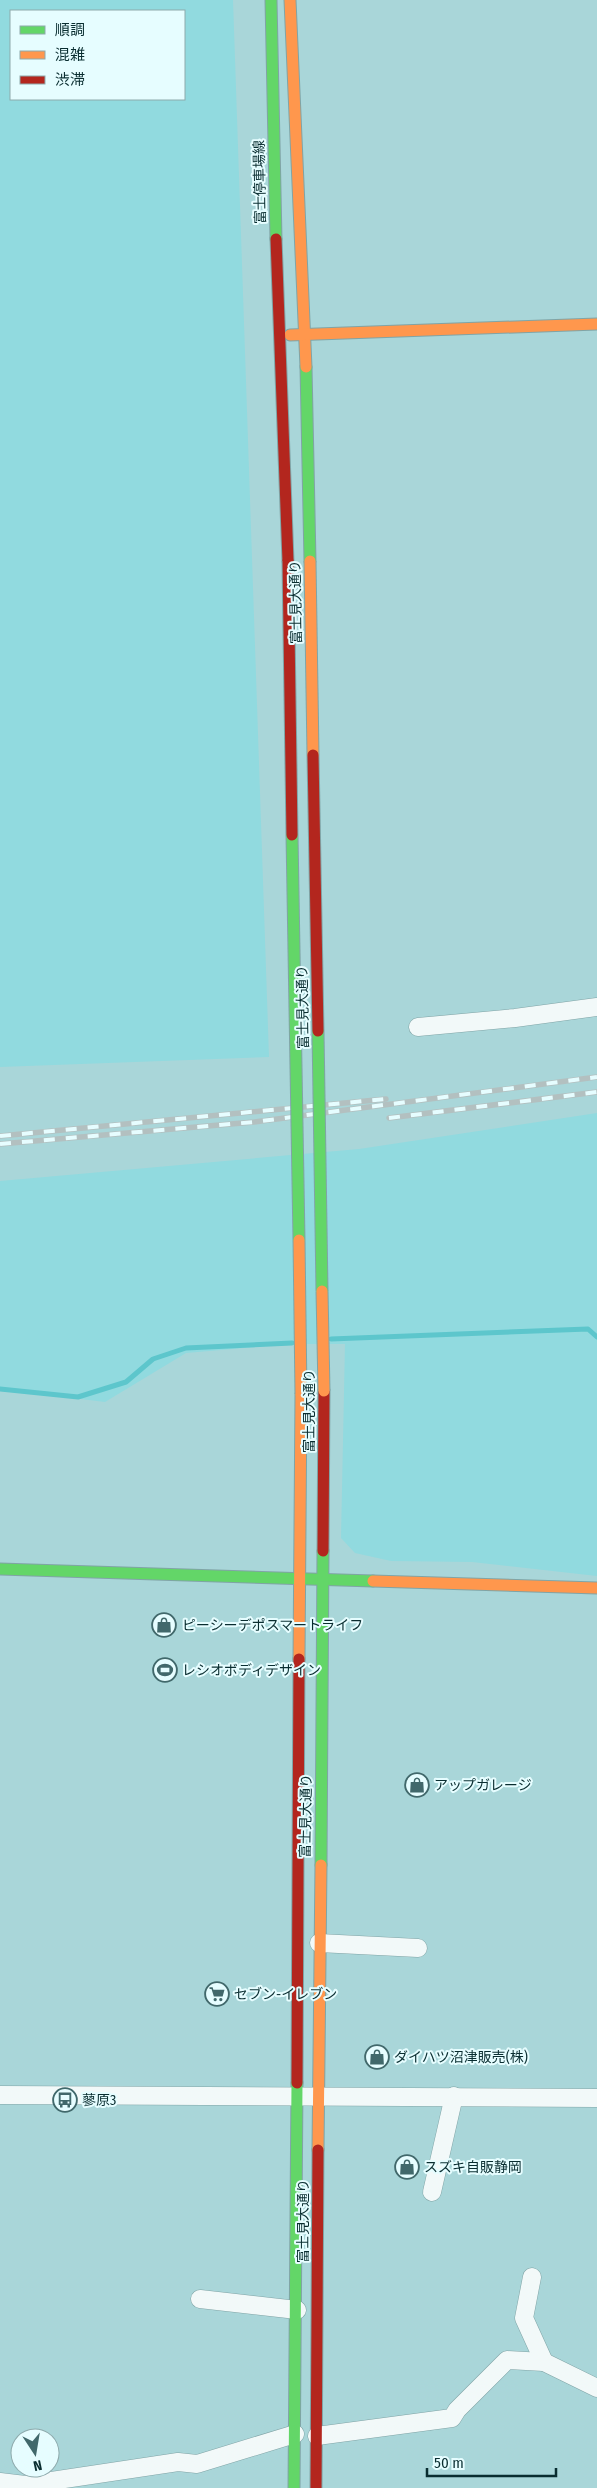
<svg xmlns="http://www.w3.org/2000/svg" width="597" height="2488" font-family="'Fira Sans Condensed','Noto Sans JP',sans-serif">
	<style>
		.built { fill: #91dadf; fill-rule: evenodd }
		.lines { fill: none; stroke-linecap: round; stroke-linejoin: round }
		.stream { stroke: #5dc6cc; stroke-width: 5 }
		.street-casing { stroke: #80a4a6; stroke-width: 19 }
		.fast-casing { stroke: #80a4a6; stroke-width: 13 }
		.slow-casing { stroke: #80a4a6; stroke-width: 13 }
		.jam-casing { stroke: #80a4a6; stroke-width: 13 }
		.street { stroke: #f2f9f9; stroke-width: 18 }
		.fast { stroke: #63d668; stroke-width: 11 }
		.slow { stroke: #ff974d; stroke-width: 11 }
		.jam { stroke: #b3261e; stroke-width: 11 }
		.rail-casing { stroke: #b3c0c0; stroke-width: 5.5 }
		.rail { stroke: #e6fdff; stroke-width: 4; stroke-dasharray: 11; stroke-linecap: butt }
		.fast-bridge-casing { stroke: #80a4a6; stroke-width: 13; stroke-linecap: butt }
		.slow-bridge-casing { stroke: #80a4a6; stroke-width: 13; stroke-linecap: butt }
		.jam-bridge-casing { stroke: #80a4a6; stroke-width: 13; stroke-linecap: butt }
		.fast-bridge { stroke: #63d668; stroke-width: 11 }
		.slow-bridge { stroke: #ff974d; stroke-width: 11 }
		.jam-bridge { stroke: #b3261e; stroke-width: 11 }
		.labels { text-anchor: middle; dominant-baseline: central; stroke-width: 4; stroke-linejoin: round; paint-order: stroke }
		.street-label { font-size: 14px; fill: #092d30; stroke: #e6fdff }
		.poi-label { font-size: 14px; fill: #092d30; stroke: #e6fdff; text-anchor: start }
	</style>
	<rect width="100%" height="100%" fill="#a9d6d9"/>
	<!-- built -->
	<g class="built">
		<path d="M0,0h233l36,1057 -269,10zM11,11h173v88h-173z"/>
		<path d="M597,1113v463l-125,-14 -81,-1 -36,-8 -14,-15 4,-194h-55l-104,9 -81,49 -105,-13v-208l359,-32z"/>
	</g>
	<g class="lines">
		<!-- stream -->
		<g class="stream">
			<path d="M331,1339l257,-10 9,8"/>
			<path d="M0,1389l78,8 48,-15 27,-23 33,-11 106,-5"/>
		</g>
		<!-- street casing -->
		<g class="street-casing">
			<g id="street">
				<path d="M418,1027l97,-9 82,-11"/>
				<path d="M319,1943l99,5"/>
				<path d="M0,2095l597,3"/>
				<path d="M432,2192l22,-96"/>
				<path d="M532,2277l-8,41 20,44"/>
				<path d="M200,2299l97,11"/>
				<path d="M317,2436l135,-18 5,-8 50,-50 37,2 53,26"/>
				<path d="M0,2482l25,3 153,-23 19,2 98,-30"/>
			</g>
		</g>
		<!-- fast casing -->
		<g class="fast-casing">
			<g id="fast">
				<path d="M271,0l5,239"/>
				<path d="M306,367l4,194"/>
				<path d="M0,1569l373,12"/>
				<path d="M321,1865l2,-314"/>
				<path d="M294,2488l3,-405"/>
			</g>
		</g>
		<!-- slow casing -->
		<g class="slow-casing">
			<g id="slow">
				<path d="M290,0l16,367"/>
				<path d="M290,335l307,-11"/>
				<path d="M373,1581l224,7"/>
				<path d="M299,1659l2,-265"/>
				<path d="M318,2150l3,-285"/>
			</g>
		</g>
		<!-- jam casing -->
		<g class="jam-casing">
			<g id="jam">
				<path d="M276,239l12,322"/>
				<path d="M323,1551l1,-160"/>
				<path d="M297,2083l2,-424"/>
				<path d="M316,2488l2,-338"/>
			</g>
		</g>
		<!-- street -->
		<use href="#street" class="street"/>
		<!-- fast -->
		<use href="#fast" class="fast"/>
		<!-- slow -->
		<use href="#slow" class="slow"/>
		<!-- jam -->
		<use href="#jam" class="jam"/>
		<!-- rail casing -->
		<g class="rail-casing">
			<g id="rail">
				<path d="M389,1118l208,-26"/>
				<path d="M0,1136l386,-37"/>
				<path d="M0,1144l254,-22 343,-45"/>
			</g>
		</g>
		<!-- rail -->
		<use href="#rail" class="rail"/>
		<!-- fast-bridge casing -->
		<g class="fast-bridge-casing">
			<g id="fast-bridge">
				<path d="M292,835l7,405"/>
				<path d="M318,1031l4,260"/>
			</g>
		</g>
		<!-- slow-bridge casing -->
		<g class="slow-bridge-casing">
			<g id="slow-bridge">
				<path d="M310,561l3,194"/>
				<path d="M299,1240l2,154"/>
				<path d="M322,1291l2,100"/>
			</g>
		</g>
		<!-- jam-bridge casing -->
		<g class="jam-bridge-casing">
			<g id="jam-bridge">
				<path d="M288,561l4,274"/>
				<path d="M313,755l5,276"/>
			</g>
		</g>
		<!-- fast-bridge -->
		<use href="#fast-bridge" class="fast-bridge"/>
		<!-- slow-bridge -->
		<use href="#slow-bridge" class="slow-bridge"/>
		<!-- jam-bridge -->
		<use href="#jam-bridge" class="jam-bridge"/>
	</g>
	<!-- icons -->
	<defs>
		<g id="shop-ring" transform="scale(1.25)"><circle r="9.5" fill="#e6fdff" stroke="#41686b" stroke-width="1.5"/><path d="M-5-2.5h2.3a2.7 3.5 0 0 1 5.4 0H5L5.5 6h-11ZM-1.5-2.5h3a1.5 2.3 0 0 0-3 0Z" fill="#41686b"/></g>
		<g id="stadium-ring" transform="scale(1.25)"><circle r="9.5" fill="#e6fdff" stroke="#41686b" stroke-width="1.5"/><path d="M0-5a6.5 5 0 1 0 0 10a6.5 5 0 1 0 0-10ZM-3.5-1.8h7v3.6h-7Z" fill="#41686b"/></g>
		<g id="supermarket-ring" transform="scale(1.25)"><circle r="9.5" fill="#e6fdff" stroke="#41686b" stroke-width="1.5"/><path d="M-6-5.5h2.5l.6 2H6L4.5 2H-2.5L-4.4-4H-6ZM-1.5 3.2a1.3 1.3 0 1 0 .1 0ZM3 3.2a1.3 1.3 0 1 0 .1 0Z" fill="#41686b"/></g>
		<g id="bus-ring" transform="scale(1.25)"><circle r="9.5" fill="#e6fdff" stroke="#41686b" stroke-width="1.5"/><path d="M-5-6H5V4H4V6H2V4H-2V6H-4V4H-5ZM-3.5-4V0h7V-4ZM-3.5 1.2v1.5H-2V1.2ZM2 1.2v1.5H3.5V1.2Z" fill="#41686b"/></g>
	</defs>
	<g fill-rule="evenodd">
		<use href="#shop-ring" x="164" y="1625"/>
		<use href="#stadium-ring" x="165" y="1670"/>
		<use href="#shop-ring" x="417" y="1785"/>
		<use href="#supermarket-ring" x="217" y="1994"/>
		<use href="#shop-ring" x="377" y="2057"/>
		<use href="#bus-ring" x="65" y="2100"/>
		<use href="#shop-ring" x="407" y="2167"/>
	</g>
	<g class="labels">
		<!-- street labels -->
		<g class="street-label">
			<text transform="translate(260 182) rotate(-91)">富士停車場線</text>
			<text transform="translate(296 602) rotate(-91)">富士見大通り</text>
			<text transform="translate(303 1007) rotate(-91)">富士見大通り</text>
			<text transform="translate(309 1411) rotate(-90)">富士見大通り</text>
			<text transform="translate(306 1816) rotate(-89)">富士見大通り</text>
			<text transform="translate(303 2221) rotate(-90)">富士見大通り</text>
		</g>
		<!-- poi labels -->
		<g class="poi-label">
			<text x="182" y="1625">ピーシーデポスマートライフ</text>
			<text x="182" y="1670">レシオボディデザイン</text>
			<text x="434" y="1785">アップガレージ</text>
			<text x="234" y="1994">セブン-イレブン</text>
			<text x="394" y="2057">ダイハツ沼津販売(株)</text>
			<text x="82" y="2100">蓼原3</text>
			<text x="424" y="2167">スズキ自販静岡</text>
		</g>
	</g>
	<!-- legend -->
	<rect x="10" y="10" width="175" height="90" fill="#e6fdff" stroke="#8eaaac"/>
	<rect x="20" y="26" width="25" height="8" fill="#63d668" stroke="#8eaaac"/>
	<text x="55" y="35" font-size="15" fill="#092d30">順調</text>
	<rect x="20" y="51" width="25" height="8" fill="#ff974d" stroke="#8eaaac"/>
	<text x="55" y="60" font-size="15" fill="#092d30">混雑</text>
	<rect x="20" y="76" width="25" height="8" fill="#b3261e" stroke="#8eaaac"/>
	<text x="55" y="85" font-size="15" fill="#092d30">渋滞</text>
	<!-- north arrow -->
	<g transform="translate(35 2453) rotate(168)"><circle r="24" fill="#e6fdff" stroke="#8eaaac"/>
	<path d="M0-4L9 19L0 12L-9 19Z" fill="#41686b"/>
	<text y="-8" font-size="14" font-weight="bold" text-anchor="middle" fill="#092d30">N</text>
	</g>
	<!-- scale -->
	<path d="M427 2468v8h129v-8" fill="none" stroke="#092d30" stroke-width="2.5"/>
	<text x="434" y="2468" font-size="15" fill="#092d30" stroke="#e6fdff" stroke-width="4" paint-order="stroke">50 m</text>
</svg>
